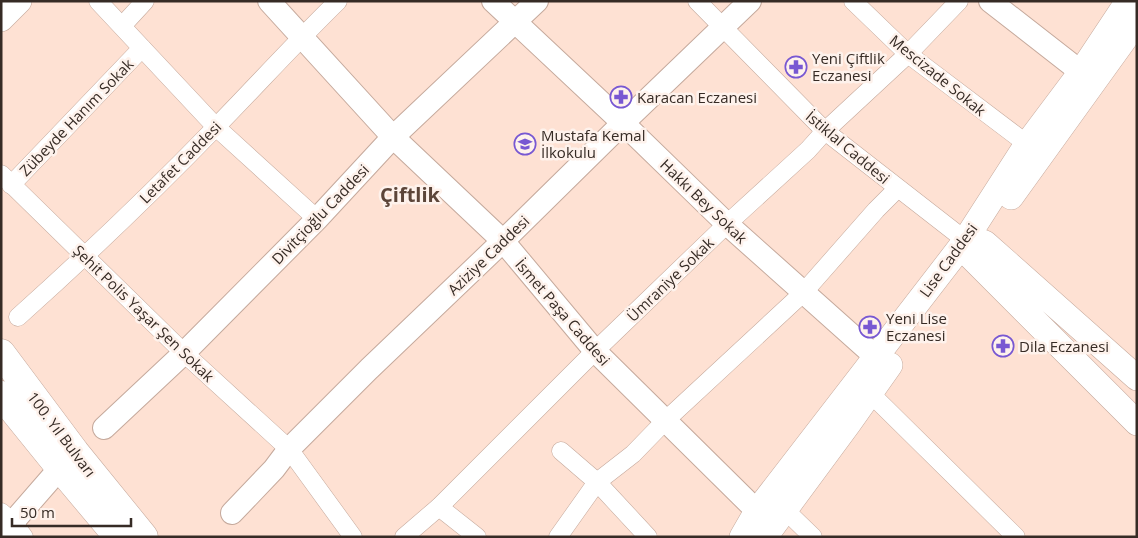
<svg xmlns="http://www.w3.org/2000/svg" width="1138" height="538" font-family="'Open Sans',sans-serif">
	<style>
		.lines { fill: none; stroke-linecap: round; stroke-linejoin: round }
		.minor-casing { stroke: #c5a99c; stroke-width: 19 }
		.tertiary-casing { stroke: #c5a99c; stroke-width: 24 }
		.secondary-casing { stroke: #c5a99c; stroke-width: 26 }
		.primary-casing { stroke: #c5a99c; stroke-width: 29 }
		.minor { stroke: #fff; stroke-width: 18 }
		.tertiary { stroke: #fff; stroke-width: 22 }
		.secondary { stroke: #fff; stroke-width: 25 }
		.primary { stroke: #fff; stroke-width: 28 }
		.labels { text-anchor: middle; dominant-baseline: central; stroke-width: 5; stroke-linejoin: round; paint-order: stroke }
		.poi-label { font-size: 15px; fill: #362b25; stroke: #fef2ec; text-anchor: start }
		.street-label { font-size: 15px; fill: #362b25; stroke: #fef2ec }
		.district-label { font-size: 20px; font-weight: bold; fill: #5c4539; stroke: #fef2ec }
	</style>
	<rect width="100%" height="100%" fill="#fee1d3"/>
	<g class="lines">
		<!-- minor casing -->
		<g class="minor-casing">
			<g id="minor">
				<path d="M98,1l118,126 101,92"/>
				<path d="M697,1l128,130 140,109"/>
				<path d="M853,1l55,53 119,90"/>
				<path d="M122,26l23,-25"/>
				<path d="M1,174l183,179 105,96 64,88"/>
				<path d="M11,185l131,-137"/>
				<path d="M18,317c68,-61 134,-124 198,-190 41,-42 80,-85 122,-126"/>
				<path d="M870,393l146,144"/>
				<path d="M561,451l36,31 51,55"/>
				<path d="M439,507l38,30"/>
				<path d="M784,509l29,28"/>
				<path d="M1,512l12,10 11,15"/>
				<path d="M404,537l35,-30 156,-156 132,-127 81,-74 17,-19 83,-77 51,-53"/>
				<path d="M558,537l39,-55 36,-28 33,-34 137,-127 73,-83 21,-21"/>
			</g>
		</g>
		<!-- tertiary casing -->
		<g class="tertiary-casing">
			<g id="tertiary">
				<path d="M269,1l124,136 110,104 92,110 162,160"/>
				<path d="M493,1l130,122 104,101 149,133"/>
				<path d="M990,1l91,71"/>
				<path d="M104,428l80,-75 133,-134 76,-82 144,-136"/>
				<path d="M232,513l42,-44 15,-20 80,-80 134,-128 120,-118 127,-122"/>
				<path d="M1,534l12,-12 47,-54"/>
			</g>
		</g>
		<!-- secondary casing -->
		<g class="secondary-casing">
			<g id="secondary">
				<path d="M1,19l18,-18"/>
				<path d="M1011,197l126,-175"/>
				<path d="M1137,378l-152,-135 -5,-2 -15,-1 4,15 168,168"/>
				<path d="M742,537l15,-26 205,-266 65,-101 54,-72 47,-71"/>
				<path d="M765,537l84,-114 41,-58"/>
			</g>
		</g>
		<!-- primary casing -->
		<g class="primary-casing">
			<g id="primary">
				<path d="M1,353l74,99 69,85"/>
				<path d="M1,395l59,73 58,69"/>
			</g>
		</g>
		<!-- minor -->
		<use href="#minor" class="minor"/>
		<!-- tertiary -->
		<use href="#tertiary" class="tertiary"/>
		<!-- secondary -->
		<use href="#secondary" class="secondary"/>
		<!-- primary -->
		<use href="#primary" class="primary"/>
	</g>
	<!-- icons -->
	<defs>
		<g id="pharmacy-ring" transform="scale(1.125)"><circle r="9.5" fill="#fef2ec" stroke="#7858d2" stroke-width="1.5"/><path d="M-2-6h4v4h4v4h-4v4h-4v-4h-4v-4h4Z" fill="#7858d2"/></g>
		<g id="school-ring" transform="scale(1.125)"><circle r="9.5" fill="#fef2ec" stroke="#7858d2" stroke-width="1.5"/><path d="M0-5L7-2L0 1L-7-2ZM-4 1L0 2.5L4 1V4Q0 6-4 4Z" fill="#7858d2"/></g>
	</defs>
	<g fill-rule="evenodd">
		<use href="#pharmacy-ring" x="796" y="67"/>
		<use href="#pharmacy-ring" x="621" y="97"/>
		<use href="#school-ring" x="525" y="144"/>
		<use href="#pharmacy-ring" x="870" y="327"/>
		<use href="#pharmacy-ring" x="1003" y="346"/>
	</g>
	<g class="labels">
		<!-- poi labels -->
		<g class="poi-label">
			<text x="812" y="58">Yeni Çiftlik<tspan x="812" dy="17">Eczanesi</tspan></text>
			<text x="637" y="97">Karacan Eczanesi</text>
			<text x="541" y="135">Mustafa Kemal<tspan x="541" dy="17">İlkokulu</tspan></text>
			<text x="886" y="318">Yeni Lise<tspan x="886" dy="17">Eczanesi</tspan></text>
			<text x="1019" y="346">Dila Eczanesi</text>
		</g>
		<!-- street labels -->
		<g class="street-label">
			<text transform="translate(938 75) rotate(39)">Mescizade Sokak</text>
			<text transform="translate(76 117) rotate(-46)">Zübeyde Hanım Sokak</text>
			<text transform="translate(848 147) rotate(40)">İstiklal Caddesi</text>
			<text transform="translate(180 162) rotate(-45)">Letafet Caddesi</text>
			<text transform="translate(704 201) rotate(44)">Hakkı Bey Sokak</text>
			<text transform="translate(320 214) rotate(-46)">Divitçioğlu Caddesi</text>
			<text transform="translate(488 255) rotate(-44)">Aziziye Caddesi</text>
			<text transform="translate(948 260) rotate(-54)">Lise Caddesi</text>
			<text transform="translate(670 279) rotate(-44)">Ümraniye Sokak</text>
			<text transform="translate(563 312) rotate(49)">İsmet Paşa Caddesi</text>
			<text transform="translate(144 313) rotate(44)">Şehit Polis Yaşar Şen Sokak</text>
			<text transform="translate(62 434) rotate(53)">100. Yıl Bulvarı</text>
		</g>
		<!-- district labels -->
		<g class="district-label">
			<text x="410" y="194">Çiftlik</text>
		</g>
	</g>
	<!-- border -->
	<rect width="1138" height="538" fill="none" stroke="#362b25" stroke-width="5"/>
	<!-- scale -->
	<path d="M12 518v8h119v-8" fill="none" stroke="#362b25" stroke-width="2.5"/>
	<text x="20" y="518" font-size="15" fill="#362b25" stroke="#fef2ec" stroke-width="4" paint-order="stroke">50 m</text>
</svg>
